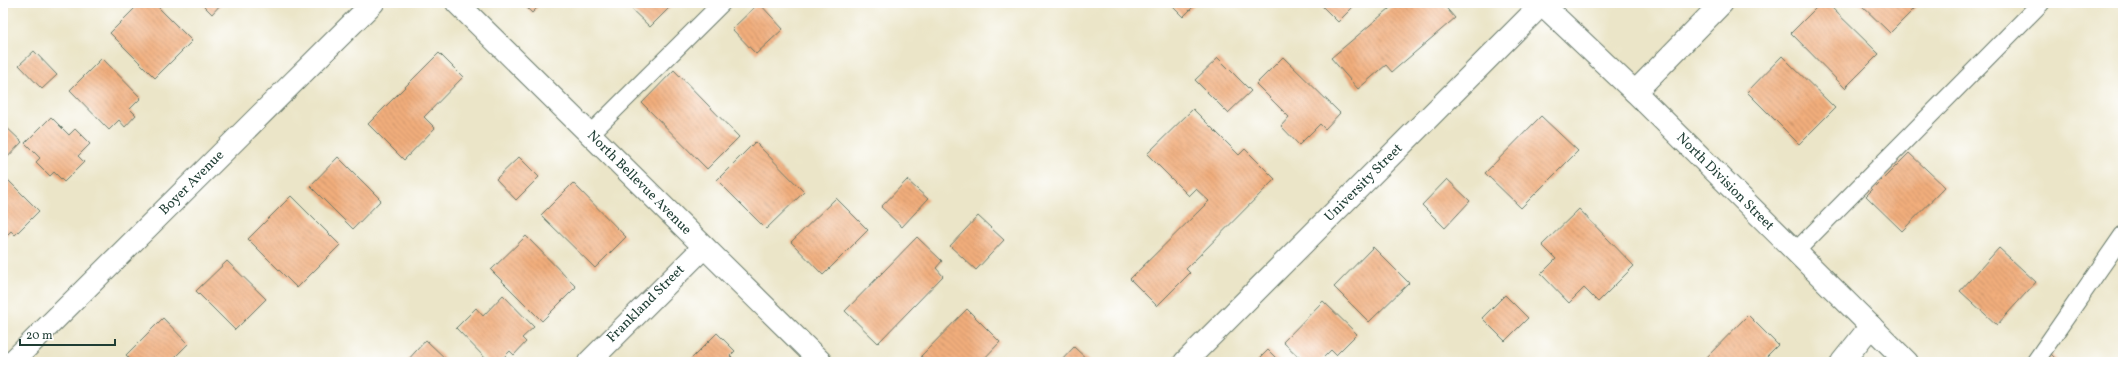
<svg xmlns="http://www.w3.org/2000/svg" width="2126" height="365" font-family="Vollkorn,serif">
	<style>
		.building { fill: url(#building-back-hatch) }
		.lines { fill: none; stroke-linecap: round; stroke-linejoin: round }
		.service-casing { stroke: #667868; stroke-width: 19 }
		.minor-casing { stroke: #667868; stroke-width: 24 }
		.service { stroke: #fff; stroke-width: 17 }
		.minor { stroke: #fff; stroke-width: 22 }
		.labels { text-anchor: middle; dominant-baseline: central; stroke-width: 3; stroke-linejoin: round; paint-order: stroke }
		.street-label { font-size: 14px; fill: #1f3d34; stroke: #fff }
	</style>
	<defs>
		<pattern id="building-back-hatch" width="6" height="6" patternUnits="userSpaceOnUse"><rect width="6" height="6" fill="#f1ad7b"/><path d="M-1 5l2 2M0 0l6 6M5-1l2 2" fill="none" stroke="#c38e66"/></pattern>
	</defs>
	<rect width="100%" height="100%" fill="#fff"/>
	<filter id="ink" filterUnits="userSpaceOnUse"><feTurbulence type="fractalNoise" baseFrequency=".025" numOctaves="2"/><feDisplacementMap in="SourceGraphic" scale="8" xChannelSelector="R" yChannelSelector="G"/><feConvolveMatrix kernelMatrix="1 2 1 2 8 2 1 2 1" color-interpolation-filters="sRGB"/></filter>
	<filter id="wash" filterUnits="userSpaceOnUse"><feTurbulence type="fractalNoise" baseFrequency=".012" numOctaves="4" result="noise"/><feDisplacementMap in="SourceGraphic" scale="16" xChannelSelector="R" yChannelSelector="G"/><feGaussianBlur stdDeviation="0.9" result="paint"/><feColorMatrix in="noise" values="0 0 0 0 0 0 0 0 0 0 0 0 0 0 0 0 0 1.4 0 .05"/><feComposite in="paint" operator="in"/></filter>
	<g filter="url(#wash)">
		<rect width="100%" height="100%" fill="#ebe5c8"/>
		<g id="blocks">
			<!-- building -->
			<g class="building">
				<path d="M140,3h14l38,38 -37,37 -45,-45z"/>
				<path d="M201,3h21l-10,11z"/>
				<path d="M522,3h20l-10,10z"/>
				<path d="M629,3h45l-24,24 -23,-22z"/>
				<path d="M759,3l24,26 -27,25 -24,-25z"/>
				<path d="M1169,3h28l-14,14z"/>
				<path d="M1319,3h38l-19,19z"/>
				<path d="M1396,3h46l13,15 -63,54 -6,-7 -28,24 -27,-31z"/>
				<path d="M1821,3h6l52,51 -34,34 -54,-55z"/>
				<path d="M1859,3h61l-30,30z"/>
				<path d="M34,51l23,24 -15,14 -23,-24z"/>
				<path d="M439,53l24,24 -39,40 11,11 -31,32 -36,-36z"/>
				<path d="M1782,56l53,52 -36,36 -52,-52z"/>
				<path d="M1283,57l57,56 -15,16 -5,-5 -21,21 -18,-19 8,-9 -33,-33z"/>
				<path d="M102,58l39,40 -11,11 6,6 -11,12 -6,-7 -10,10 -39,-40z"/>
				<path d="M1218,58l33,33 -23,22 -33,-33z"/>
				<path d="M674,70l65,67 -32,32 -65,-66z"/>
				<path d="M1193,109l46,46 6,-6 30,30 -89,90 4,4 -33,33 -27,-27 79,-78 -13,-12 -7,7 -42,-42z"/>
				<path d="M1541,116l37,35 -57,57 -36,-35z"/>
				<path d="M51,117l18,18 6,-6 15,15 -12,12 6,6 -20,20 -10,-10 -4,4 -14,-14 4,-4 -15,-15z"/>
				<path d="M3,124l19,18 -19,20z"/>
				<path d="M755,142l49,50 -38,37 -49,-49z"/>
				<path d="M1909,153l36,34 -43,44 -36,-35z"/>
				<path d="M338,157l43,43 -28,29 -43,-43z"/>
				<path d="M519,157l20,20 -23,23 -20,-21z"/>
				<path d="M1447,179l23,22 -25,27 -23,-23z"/>
				<path d="M8,180l31,31 -24,24 -4,-4 -8,8v-54z"/>
				<path d="M907,180l21,19 -26,28 -21,-20z"/>
				<path d="M573,183l53,54 -31,31 -54,-53z"/>
				<path d="M291,196l49,49 -43,43 -49,-49z"/>
				<path d="M836,198l32,32 -45,45 -32,-33z"/>
				<path d="M1579,209l55,57 -36,36 -14,-14 -15,15 -28,-29 15,-15 -14,-14z"/>
				<path d="M978,216l26,24 -28,30 -26,-24z"/>
				<path d="M526,236l50,51 -34,34 -51,-51z"/>
				<path d="M917,237l25,24 -6,7 7,8 -65,67 -33,-32z"/>
				<path d="M1373,247l36,36 -40,39 -35,-35z"/>
				<path d="M1999,248l37,34 -39,43 -37,-34z"/>
				<path d="M227,261l39,38 -31,31 -39,-39z"/>
				<path d="M503,295l31,32 -12,11 4,4 -12,13 -4,-4 -11,11h-10l-33,-34 20,-20 7,8z"/>
				<path d="M1505,295l23,23 -23,23 -23,-23z"/>
				<path d="M1323,301l34,33 -21,21 -5,-5 -12,12h-15l-21,-20z"/>
				<path d="M967,309l33,33 -19,20h-54l-6,-6z"/>
				<path d="M1748,315l30,30 -12,12 6,5h-70z"/>
				<path d="M163,318l25,26 -18,18h-37l-7,-7z"/>
				<path d="M717,333l18,18 -5,5 6,6h-42l-3,-3z"/>
				<path d="M426,340l23,22h-43z"/>
				<path d="M1074,347l16,15h-30z"/>
				<path d="M1268,350l12,12h-24z"/>
				<path d="M2051,354l8,8h-15z"/>
			</g>
		</g>
	</g>
	<g filter="url(#ink)">
		<use href="#blocks" fill-opacity="0" stroke="#667868" stroke-width="1"/>
		<g class="lines">
			<!-- service casing -->
			<g class="service-casing">
				<g id="service">
					<path d="M590,134l132,-131"/>
					<path d="M1795,252l246,-249"/>
					<path d="M2035,362l88,-127"/>
				</g>
			</g>
			<!-- minor casing -->
			<g class="minor-casing">
				<g id="minor">
					<path d="M457,3l364,359"/>
					<path d="M1541,3l94,89 272,270"/>
					<path d="M1635,92l87,-89"/>
					<path d="M12,362l361,-359"/>
					<path d="M589,362l115,-115"/>
					<path d="M1185,362l357,-358"/>
					<path d="M1842,362l29,-36"/>
				</g>
			</g>
			<!-- service -->
			<use href="#service" class="service"/>
			<!-- minor -->
			<use href="#minor" class="minor"/>
		</g>
	</g>
	<g class="labels">
		<!-- street labels -->
		<g class="street-label">
			<text transform="translate(1725 182) rotate(45)">North Division Street</text>
			<text transform="translate(192 183) rotate(-45)">Boyer Avenue</text>
			<text transform="translate(639 183) rotate(45)">North Bellevue Avenue</text>
			<text transform="translate(1364 183) rotate(-45)">University Street</text>
			<text transform="translate(646 304) rotate(-45)">Frankland Street</text>
		</g>
	</g>
	<!-- margin -->
	<rect width="2126" height="365" fill="none" stroke="#fff" stroke-width="16"/>
	<!-- scale -->
	<path d="M20 339v6h95v-6" fill="none" stroke="#1f3d34" stroke-width="2"/>
	<text x="26" y="339" font-size="12" fill="#1f3d34" stroke="#ffffff" stroke-width="3" paint-order="stroke">20 m</text>
</svg>
